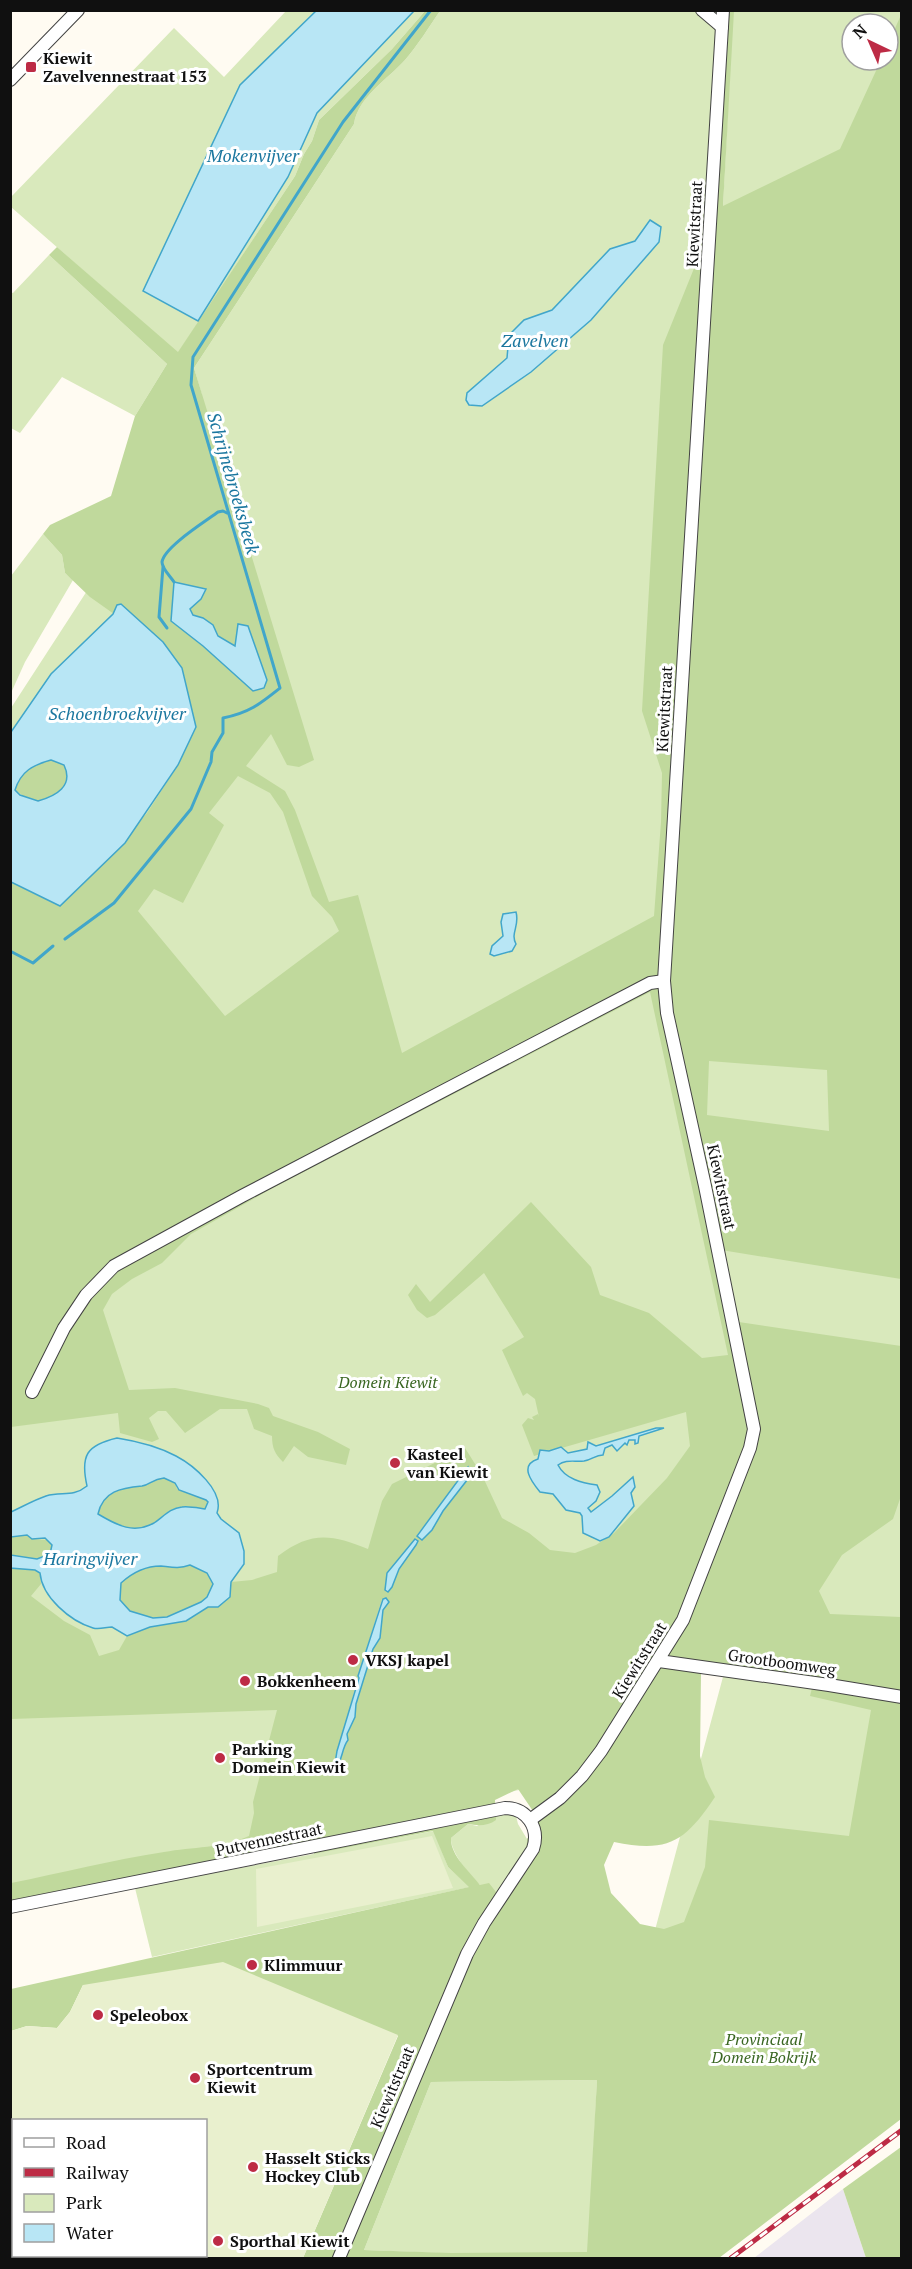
<svg xmlns="http://www.w3.org/2000/svg" width="912" height="2269" font-family="'PT Serif',serif">
	<style>
		.industrial { fill: #ebe5ee }
		.green { fill: #d9e9bc; fill-rule: evenodd }
		.forest { fill: #c0d99c; fill-rule: evenodd }
		.pitch { fill: #e9f0ce; fill-rule: evenodd }
		.water { fill: #b8e6f5; stroke: #41a6ca; stroke-width: 1.5; fill-rule: evenodd }
		.lines { fill: none; stroke-linecap: round; stroke-linejoin: round }
		.stream { stroke: #41a6ca; stroke-width: 3 }
		.minor-casing { stroke: #434343; stroke-width: 14 }
		.minor { stroke: #fff; stroke-width: 12 }
		.rail-casing { stroke: #bd2b45; stroke-width: 5 }
		.rail { stroke: #fff; stroke-width: 3; stroke-dasharray: 9; stroke-linecap: butt }
		.poi-dot { fill: #bd2b45; stroke: #fff; stroke-width: 2 }
		.labels { text-anchor: middle; dominant-baseline: central; stroke-width: 6; stroke-linejoin: round; paint-order: stroke }
		.poi-label { font-size: 16px; font-weight: bold; fill: #101010; stroke: #fff; text-anchor: start }
		.street-label { font-size: 16px; fill: #101010; stroke: #fff }
		.park-label { font-size: 16px; font-style: italic; fill: #396621; stroke: #fff }
		.water-label { font-size: 18px; font-style: italic; fill: #1b779f; stroke: #fff }
	</style>
	<rect width="100%" height="100%" fill="#fffbf2"/>
	<!-- industrial -->
	<path class="industrial" d="M843,2189l23,69h-112z"/>
	<!-- green -->
	<g class="green">
		<path d="M286,11h139l-33,38 -73,71 -7,21 -8,13 -9,22 -117,177 -167,-146v-10l163,-169 50,49z"/>
		<path d="M440,11h253l23,18 -6,113 13,64 10,-195h168v2105l-188,142h-146l-203,-8 67,-168 166,-2 -4,81 174,-648 -134,209 -114,68 -508,102v-1184l85,-131 106,-182 -8,-27 160,-244c4,-27 34,-45 51,-64 13,-15 24,-33 35,-49zM852,24h36v36h-36z"/>
		<path d="M49,255l118,109 -32,52 -73,-39 -42,56 -9,-5 -1,-136 3,1z"/>
		<path d="M43,534l19,21 3,18 8,7 -48,82 -14,31v-117z"/>
		<path d="M496,1814h13l7,2 2,8 9,15 -1,8 -30,45c-5,-2 -13,-4 -17,-8 -10,-9 -29,-33 -28,-46l17,-14 9,2z"/>
		<path d="M434,1831l14,36 22,20 -318,70 -17,-69z"/>
	</g>
	<!-- forest -->
	<g class="forest">
		<path d="M425,11h15c-11,16 -22,34 -35,49 -17,19 -47,37 -51,64l-160,244 120,392 -15,7 -12,-2 -16,-31 -25,32 39,25 10,19 34,92 29,-7 44,158 252,-137 7,-94 1,-49 -20,-62 21,-366 36,-89 14,-10 -7,-31 10,-186 -23,-18h41l-11,195 117,-57 41,-89h7v-16l13,-29v1264l-186,-30 17,72 169,25v150l-8,23 -51,36 -23,36 11,23 71,3v502l-182,139h-416l95,-222 -315,-51 -13,27 -13,16 -30,-2 -16,5v-42l458,-102 -21,-20 -15,-36 -119,23 -1,-13 -302,60v-18c50,-10 101,-23 153,-31 28,-5 59,-4 85,-16l5,-23 -1,-11 24,-92 -266,9v-151l24,2 5,3 1,11 -10,12 33,25 26,14 9,21 20,-6 8,-14 23,-9 36,-6 22,-14 22,-10 1,-15 21,-2 25,-8 1,-16c33,-25 53,-22 90,-7l14,-48 10,-17 73,-36 17,27 20,43 27,15 21,17 25,3 21,-8 18,-12 53,-55 23,-32 -4,-34 -152,44 -12,-31 6,-7 6,2 -2,-3 6,-3 1,3 -4,-18 -8,-6 -4,3 -21,-46 22,-13 -40,-64 -49,42 -8,3 -10,-8 -9,-15 8,-11 14,18 101,-100 60,65 9,28 49,18 53,45 26,-3 -78,-363 -379,197 -80,45 -29,29 -30,16 -20,15 -9,16 26,80 46,-2 83,16 11,4 4,8 45,16 32,17 -4,16 -38,-8 -14,-11 -11,16c-8,-8 -11,-14 -11,-26l-18,-7 -7,-20h-27l-35,24 -19,-22h-8l-9,7 10,21 -7,3 -32,-9 -2,-20 -107,14 -1,-545 50,24 87,-93 31,-48 18,-38 -14,-59 -19,-26 -42,-38 -4,1 -3,9 -24,-17 -25,-24 -3,-18 -19,-21 7,-9 61,-29 24,-80 32,-52 -118,-109 8,-8 121,105 117,-176 9,-22 8,-13 7,-21 73,-71zM201,599l-11,10 3,6 10,3 10,7 5,11 17,10 3,-22 10,2 5,65 -50,-45 -31,-25zM238,776l32,17 13,19 29,84 20,21 7,14 -114,85 -87,-105 16,-22 29,14 41,-78 -15,-12zM709,1061l118,9 2,61 -122,-16zM468,1468c-8,23 -14,26 -26,45 -6,10 -11,19 -20,27l-5,-5zM382,1599l7,3 -6,8 -3,28 -7,11 -17,55 -1,13 -8,17 1,6 -14,28 24,-92zM701,1673l113,7 -4,16 61,14 -22,126 -140,-16 -4,47 -21,55 -20,7 -24,-5 -29,-31 -7,-28 10,-23c54,11 71,0 101,-45l-10,-20 -5,-21zM518,1789l21,31 -12,19 -1,8 -30,45 -7,-9 -9,2c-10,-13 -30,-30 -29,-47l17,-14c10,2 20,2 28,-4l-1,-20zM597,2080l-10,172 -136,1 -87,-3 67,-168z"/>
		<path d="M51,760l13,5c9,21 -8,31 -26,36l-10,-2 -13,-9c6,-19 18,-25 36,-30z"/>
		<path d="M164,1478l11,5 2,6 29,11 2,2 -3,7c-7,-1 -16,-3 -23,-2 -12,1 -20,9 -28,16 -17,14 -40,1 -56,-9 6,-24 22,-26 44,-28 8,-1 10,-7 22,-8z"/>
		<path d="M27,1535l5,4 16,1 4,4 -2,10 -13,5 -26,-4v-18z"/>
		<path d="M189,1564l18,9 6,11 -6,13 -6,5 -34,15 -14,1 -24,-7 -9,-11 1,-17c12,-11 23,-17 40,-17 10,1 18,3 28,-2z"/>
		<path d="M901,2147v111h-35l-23,-69z"/>
	</g>
	<!-- pitch -->
	<g class="pitch">
		<path d="M432,1836l21,52 -196,39 -1,-58z"/>
		<path d="M223,1962l175,73 -95,223h-292v-227l16,-5 30,2 13,-16 13,-27zM14,2120h192v136h-192z"/>
	</g>
	<!-- water -->
	<g class="water">
		<path d="M317,10l97,1 -97,102 -29,64 -90,144 -55,-30 97,-206z"/>
		<path d="M650,220l11,7 -2,15 -68,78 -60,52 -49,34 -13,-1 -3,-5 1,-7 40,-35 2,-23 15,-15 28,-10 58,-61 25,-8z"/>
		<path d="M174,582l32,7 -5,10 -11,10 3,6 10,3 10,7 5,11 17,10 3,-22 10,2 19,54 -3,8 -11,3 -50,-45 -32,-25z"/>
		<path d="M121,604l42,38 19,26 14,59 -18,38 -53,78 -65,63 -49,-24v-150l40,-58 62,-60 4,-9zM51,760l13,5c10,21 -8,31 -26,36l-18,-6 -5,-5c6,-19 18,-25 36,-30z"/>
		<path d="M516,912c4,14 -6,21 0,32l-4,7 -18,5 -4,-2 2,-8 11,-10 -2,-14 2,-8z"/>
		<path d="M656,1428h8l-25,8 -1,7 -3,1v-4h-6l-2,5 -2,-2 -8,8 -5,-6 -7,3 -2,7c-8,0 -11,5 -19,6 -10,1 -18,-2 -26,4 7,14 24,18 39,20l3,7 -4,9 -8,7 3,4 21,-16 21,-19 2,10 -4,6 3,13 -25,31 -9,4 -17,-8 -1,-17 -2,-3 -14,-3 -13,-16 -13,-2c-9,-11 -21,-27 -2,-33l2,-9 9,1 12,-4 7,6 19,-4 1,-7 8,4z"/>
		<path d="M117,1438c19,3 42,9 59,18 17,9 49,35 41,57l4,6 18,14 5,18v13l-13,18 -1,15 -12,10h-10l-22,14 -36,6 -23,9 -15,-9c-6,0 -13,3 -19,1 -23,-7 -51,-31 -53,-55l-5,-3 -25,-2 1,-13 26,4 13,-5 2,-9 -7,-7 -13,1 -5,-4 -16,2v-25c11,-5 23,-12 35,-16 16,-5 26,2 41,-10 -7,-31 0,-41 30,-48zM164,1478l11,5 4,7 27,10 2,2 -3,7c-7,-1 -16,-3 -23,-2 -12,1 -19,10 -28,16 -20,11 -36,3 -56,-9 5,-23 23,-26 44,-28 8,-1 10,-7 22,-8zM190,1565l17,8 6,11 -6,13 -6,5 -34,15 -14,1 -23,-7 -10,-11 1,-17c12,-11 24,-17 40,-17 10,1 18,3 29,-1z"/>
		<path d="M468,1467l3,8 -28,36 -11,19 -10,10 -5,-4z"/>
		<path d="M415,1539l3,2 -2,4 -17,24 -7,18 -4,5 -3,-2 2,-17z"/>
		<path d="M386,1598l3,4 -6,8 -3,28 -7,11 -17,55 -1,13 -8,17 1,6c-7,9 -5,22 -14,30l3,-19 22,-73 -1,-2 25,-77z"/>
	</g>
	<g class="lines">
		<!-- stream -->
		<g class="stream">
			<path d="M163,567l-4,50 8,11"/>
			<path d="M174,582c-3,-5 -12,-13 -12,-20 2,-15 44,-41 56,-50l5,-1 4,2"/>
			<path d="M65,939l49,-36 77,-94 20,-47 1,-10 11,-19v-15c26,-5 37,-14 57,-30l-89,-303 2,-28 150,-235 88,-112"/>
			<path d="M10,951l23,12 20,-17"/>
		</g>
		<!-- minor casing -->
		<g class="minor-casing">
			<g id="minor">
				<path d="M702,10l20,17"/>
				<path d="M10,80l68,-70"/>
				<path d="M32,1392l32,-64 22,-33 28,-29 128,-70 408,-213 14,-2"/>
				<path d="M659,1661l170,24 73,12"/>
				<path d="M530,1820l30,-22 22,-22 19,-25 82,-131 67,-172 4,-19 -49,-243 -38,-173 -3,-32 59,-971"/>
				<path d="M10,1907l495,-99c22,0 35,20 28,41l-49,74 -17,31 -128,304"/>
			</g>
		</g>
		<!-- minor -->
		<use href="#minor" class="minor"/>
		<!-- rail casing -->
		<g class="rail-casing">
			<path id="rail" d="M731,2258l171,-128"/>
		</g>
		<!-- rail -->
		<use href="#rail" class="rail"/>
	</g>
	<!-- markers -->
	<g class="poi-dot">
		<rect x="25" y="61" width="12" height="12" rx="3"/>
		<circle cx="395" cy="1463" r="6"/>
		<circle cx="353" cy="1660" r="6"/>
		<circle cx="245" cy="1681" r="6"/>
		<circle cx="220" cy="1758" r="6"/>
		<circle cx="252" cy="1965" r="6"/>
		<circle cx="98" cy="2015" r="6"/>
		<circle cx="195" cy="2078" r="6"/>
		<circle cx="253" cy="2167" r="6"/>
		<circle cx="218" cy="2241" r="6"/>
	</g>
	<g class="labels">
		<!-- poi labels -->
		<g class="poi-label">
			<text x="43" y="58">Kiewit<tspan x="43" dy="18">Zavelvennestraat 153</tspan></text>
			<text x="407" y="1454">Kasteel<tspan x="407" dy="18">van Kiewit</tspan></text>
			<text x="365" y="1660">VKSJ kapel</text>
			<text x="257" y="1681">Bokkenheem</text>
			<text x="232" y="1749">Parking<tspan x="232" dy="18">Domein Kiewit</tspan></text>
			<text x="264" y="1965">Klimmuur</text>
			<text x="110" y="2015">Speleobox</text>
			<text x="207" y="2069">Sportcentrum<tspan x="207" dy="18">Kiewit</tspan></text>
			<text x="265" y="2158">Hasselt Sticks<tspan x="265" dy="18">Hockey Club</tspan></text>
			<text x="230" y="2241">Sporthal Kiewit</text>
		</g>
		<!-- street labels -->
		<g class="street-label">
			<text transform="translate(694 224) rotate(-87)">Kiewitstraat</text>
			<text transform="translate(664 709) rotate(-87)">Kiewitstraat</text>
			<text transform="translate(722 1187) rotate(78)">Kiewitstraat</text>
			<text transform="translate(639 1660) rotate(-58)">Kiewitstraat</text>
			<text transform="translate(782 1662) rotate(8)">Grootboomweg</text>
			<text transform="translate(269 1839) rotate(-12)">Putvennestraat</text>
			<text transform="translate(392 2087) rotate(-67)">Kiewitstraat</text>
		</g>
		<!-- park labels -->
		<g class="park-label">
			<text x="388" y="1382">Domein Kiewit</text>
			<text x="764" y="2039">Provinciaal<tspan x="764" dy="18">Domein Bokrijk</tspan></text>
		</g>
		<!-- water labels -->
		<g class="water-label">
			<text x="253" y="155">Mokenvijver</text>
			<text x="535" y="340">Zavelven</text>
			<text transform="translate(234 483) rotate(74)">Schrijnebroeksbeek</text>
			<text x="117" y="713">Schoenbroekvijver</text>
			<text x="90" y="1558">Haringvijver</text>
		</g>
	</g>
	<!-- border -->
	<rect width="912" height="2269" fill="none" stroke="#101010" stroke-width="24"/>
	<!-- legend -->
	<rect x="12" y="2119" width="195" height="138" fill="#ffffff" stroke="#9f9f9f" stroke-width="1.5"/>
	<rect x="24" y="2138" width="30" height="9" fill="#ffffff" stroke="#9f9f9f" stroke-width="1.5"/>
	<text x="66" y="2149" font-size="18" fill="#101010">Road</text>
	<rect x="24" y="2168" width="30" height="9" fill="#bd2b45" stroke="#9f9f9f" stroke-width="1.5"/>
	<text x="66" y="2179" font-size="18" fill="#101010">Railway</text>
	<rect x="24" y="2194" width="30" height="18" fill="#d9e9bc" stroke="#9f9f9f" stroke-width="1.5"/>
	<text x="66" y="2209" font-size="18" fill="#101010">Park</text>
	<rect x="24" y="2224" width="30" height="18" fill="#b8e6f5" stroke="#9f9f9f" stroke-width="1.5"/>
	<text x="66" y="2239" font-size="18" fill="#101010">Water</text>
	<!-- north arrow -->
	<g transform="translate(870 42) rotate(316)"><circle r="28" fill="#ffffff" stroke="#9f9f9f" stroke-width="1.5"/>
	<path d="M0-4.5L10 22L0 15L-10 22Z" fill="#bd2b45"/>
	<text y="-9" font-size="16" font-weight="bold" text-anchor="middle" fill="#101010">N</text>
	</g>
</svg>
